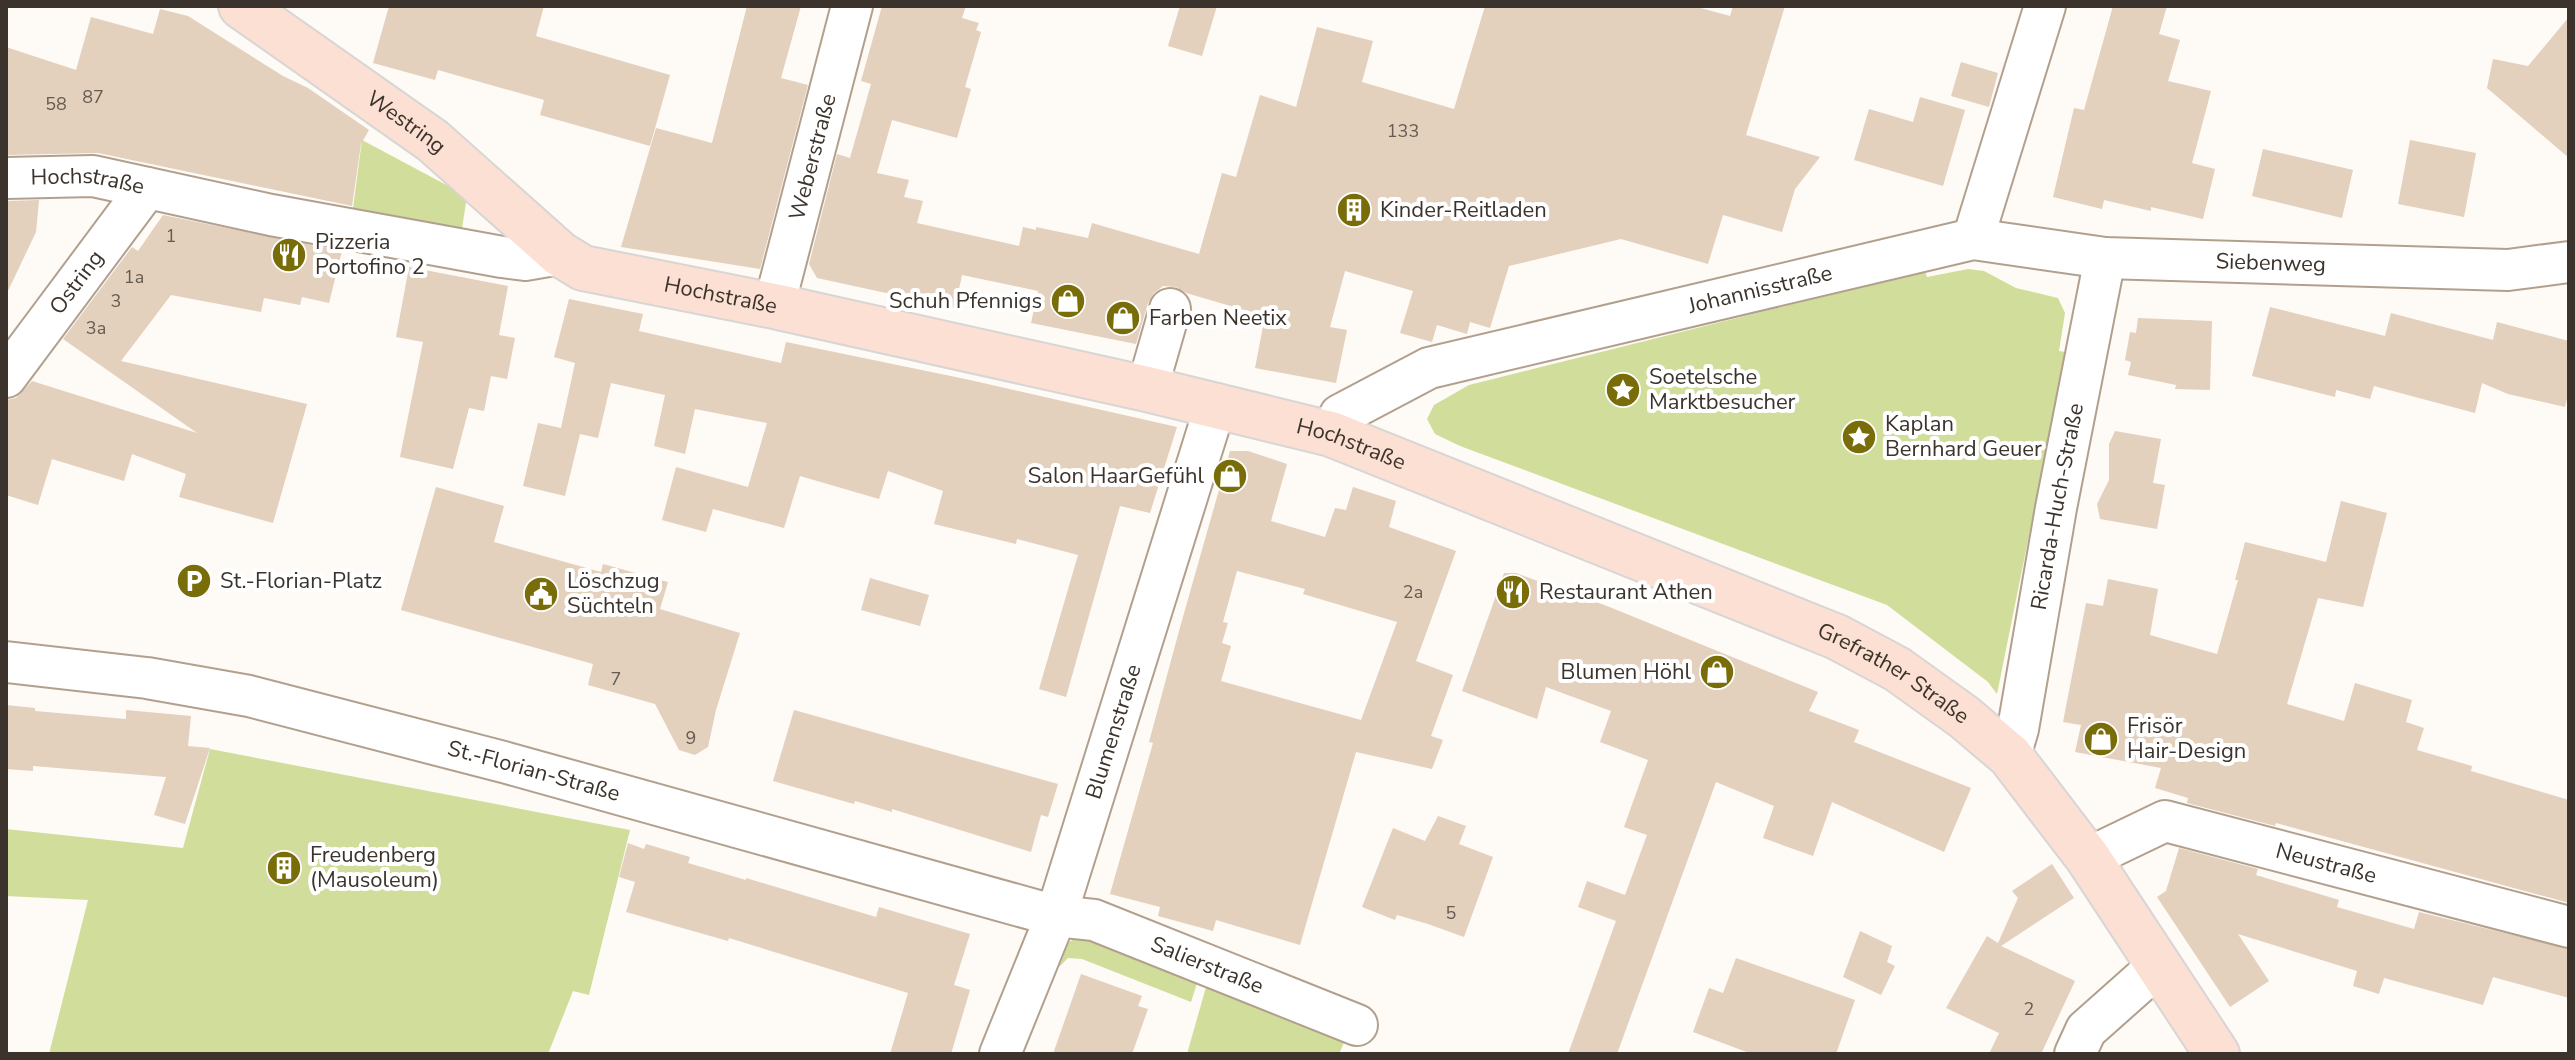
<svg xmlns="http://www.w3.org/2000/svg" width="2575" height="1060" font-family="'Nunito Sans',sans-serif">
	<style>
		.green { fill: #d1dd9a }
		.building { fill: #e3d0bd; fill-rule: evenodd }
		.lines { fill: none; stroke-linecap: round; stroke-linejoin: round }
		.minor-casing { stroke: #b2a08e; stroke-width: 44 }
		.major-casing { stroke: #d8d6d5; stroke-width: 48 }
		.minor { stroke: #fff; stroke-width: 40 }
		.major { stroke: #fbe0d3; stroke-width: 44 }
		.labels { text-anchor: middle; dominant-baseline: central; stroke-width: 8; stroke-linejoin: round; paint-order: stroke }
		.number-label { font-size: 18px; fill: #665b50 }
		.street-label { font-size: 22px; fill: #3c342c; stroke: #fff }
		.poi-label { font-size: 22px; fill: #3c342c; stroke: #fff; text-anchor: start }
	</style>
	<rect width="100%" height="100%" fill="#fefaf6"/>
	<!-- green -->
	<g class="green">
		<path d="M362,140l105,56 -5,32 -109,-20z"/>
		<path d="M1968,269l16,2 32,17 42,10 7,15 -6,38 7,1 -69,342 -9,-12 -101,-77 -427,-159 -25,-12 -8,-15 7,-14 35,-20 456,-114 2,6z"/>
		<path d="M210,749l420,81 -41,165 -16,-4 -25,63h-499l39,-154 -82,-4v-67l177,19z"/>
		<path d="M1088,931l111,46 -8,25 -109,-43 -14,-1 -9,9 10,-25z"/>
		<path d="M1208,980l138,58 -7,16h-152z"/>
	</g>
	<!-- building -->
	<g class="building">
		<path d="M389,6h155l-8,30 134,39 -20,71 -110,-31 4,-15 -106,-30 -3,10 -62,-17z"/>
		<path d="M747,6h54l-20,72 27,7 -48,184 -139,-22 35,-119 56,15z"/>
		<path d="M882,6h84l-4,12 17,5 -3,7 5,2 -16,55 6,2 -14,49 -65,-18 -15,53 32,7 -5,17 19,4 -6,22 102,23 4,-19 13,3v-3l52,11 4,-15 107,31 23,-81 14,4 24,-82 36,12 21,-80 56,14 -11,41 92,27 31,-103h208l37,10 3,-10h52l-39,129 74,22 -25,32 -13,43 -59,-17 -15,49 -87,-25 -112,27 -19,62 -20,-6 -3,12 -30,-9 -5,17 -32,-9 13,-42 -68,-20 -15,56 17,3 -11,53 -81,-15 10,-52 -79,-23 -10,-6 -13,-1 -9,7 -6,10 -12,41 -105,-21 7,-32 -76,-16 -7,33 -138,-30 -8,-14 28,-110 13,4 21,-74 -10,-3z"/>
		<path d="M1180,6h37l-15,50 -34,-10z"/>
		<path d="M2113,6h54l-8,28 21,6 -12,41 43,10 -19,72 23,6 -12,50 -52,-12v4l-47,-11 -2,9 -49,-12 21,-89 10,2z"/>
		<path d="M160,9l28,7 95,60 25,12 61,42 -8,14 -9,62 -254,-53 -92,2v-108l70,23 15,-53 62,17z"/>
		<path d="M2569,17v141l-82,-70 6,-29 35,7z"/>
		<path d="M1961,62l37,11 -9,34 -38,-11z"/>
		<path d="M1920,97l45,13 -22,76 -89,-26 15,-51 44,13z"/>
		<path d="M2410,140l66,13 -12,64 -66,-13z"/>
		<path d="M2263,149l90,21 -11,48 -90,-22z"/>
		<path d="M39,200l-3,32 -30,63v-94z"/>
		<path d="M163,215l179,36 -13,52 -27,-6 -2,8 -36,-7 -3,14 -90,-17 -50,66 186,43 -34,119 -94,-26 7,-23 -54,-20 -8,27 -72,-22 -14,46 -32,-10v-95l10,-2 16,-17 165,52 -134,-94 69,-92 6,4z"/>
		<path d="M409,267l99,19 -9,49 16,3 -8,41 -16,-3 -7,35 -15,-3 -16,61 -53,-12 23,-115 -27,-5z"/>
		<path d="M569,299l74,15 -4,17 142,32 5,-21 184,38 207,47 -27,86 -30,-7 -54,191 -27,-8 39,-134 -61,-16 -1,5 -82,-20 9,-33 -55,-20 -9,28 -79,-23 -16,52 -71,-19 -7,23 -44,-12 14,-53 72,20 19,-64 -72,-14 -10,45 -31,-8 11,-51 -54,-12 -13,55 -18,-4 -15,62 -42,-10 15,-63 23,5 14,-65 -21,-6z"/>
		<path d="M2270,307l115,29 6,-23 102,27 4,-18 72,19v50l-4,16 -57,-13 -26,-11 -7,30 -101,-27 -4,13 -34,-9 -1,7 -83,-21z"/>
		<path d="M2138,318l74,3 -2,69 -35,-1 1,-4 -48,-10 3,-13 -6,-2 5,-28 6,1z"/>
		<path d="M2115,431l46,8 -8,44 12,2 -8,44 -57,-10 -3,-15 12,-24v-36z"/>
		<path d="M1230,451h18l39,13 -16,57 54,16 10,-29 11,2 7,-23 43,14 -7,26 67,24 -40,110 37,14 -22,61 12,4 -11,29 -76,-17 -56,193 -84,-25 -3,11 -55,-15 2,-9 -50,-13 43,-151 -4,-1 30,-111zM1237,571l68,18 -2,5 94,28 -36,98 -140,-39 10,-35 -9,-3 6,-20 -5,-1z"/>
		<path d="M436,487l68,19 -10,36 107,30 2,-8 65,18 -8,27 80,24 -24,77 -8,37 -13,8 -16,-5 -24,-46 -67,-19 5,-21 -192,-54z"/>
		<path d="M2341,501l46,12 -24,94 -45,-9 -31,106 57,17 11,-38 57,17 -6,22 18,6 -7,22 55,16 -1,5 98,29v103l-293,-80 -1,3 -88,-23 1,-5 -33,-10 6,-20 -86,-16 6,-27 -18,-3 23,-119 17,3 5,-27 50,10 -8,46 67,19 21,-74h-3l10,-38 81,20z"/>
		<path d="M1504,573h12l91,33 211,86 -9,19 50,19 -5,12 117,46 -27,64 -112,-50 -19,54 -50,-18 11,-32 -58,-24 -99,272h-49l48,-133 -38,-14 9,-26 38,14 22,-60 -23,-8 24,-67 -48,-18 11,-31 -65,-24 -9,32 -75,-28z"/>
		<path d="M870,578l59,17 -9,31 -59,-16z"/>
		<path d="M6,705l29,3v3l91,8v-9l65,6 -3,30 22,2 -25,76 -31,-9 12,-38 -133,-11v5l-27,-2z"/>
		<path d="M794,710l264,74 -10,33 -7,-2 -10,37 -139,-43v3l-37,-11 -1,3 -81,-23z"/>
		<path d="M1438,816l28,10 -7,18 34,13 -29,80 -36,-13 -31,-9 -2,5 -33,-13 31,-79 32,13z"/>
		<path d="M628,843l16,6 2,-5 44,13 -2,6 58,17v-2l130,39 3,-10 91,27 -16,51 16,5 -19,64h-61l18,-61 -179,-55 -1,3 -102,-29 9,-30 -16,-5z"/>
		<path d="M2179,848l79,21 -2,6 83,25 -2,7 77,22 5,-17 150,37v49l-76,-21 -10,28 -99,-27 -5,16 -26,-8 4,-15 -119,-37 31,47 -39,26 -73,-110 9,-6z"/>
		<path d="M271,850l31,5 -5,30 -30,-4z"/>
		<path d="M2052,864l22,34 -73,48 74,35 -34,73h-52l10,-21 -53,-25 41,-72 11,7 20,-45 -6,-7z"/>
		<path d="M1860,931l32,15 -5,16 8,4 -14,29 -38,-18z"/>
		<path d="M1736,958l119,42 -19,54h-84l-59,-22 16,-44 14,5z"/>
		<path d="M1081,974l61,22 -4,10 10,3 -16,45h-79z"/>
	</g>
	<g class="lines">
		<!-- minor casing -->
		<g class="minor-casing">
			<g id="minor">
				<path id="s1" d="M6,178l87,-2 178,39 231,42 23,3 35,-6"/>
				<path d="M1973,239l72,-233"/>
				<path id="s2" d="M774,306l78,-300"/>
				<path id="s3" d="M6,377l141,-189"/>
				<path d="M1147,389l23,-80"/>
				<path id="s4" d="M1331,434l9,-19 89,-47 544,-129 132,19 403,12 61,-8"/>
				<path id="s5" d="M6,662l141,16 102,18 258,67 549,153 38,4 263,105"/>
				<path id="s6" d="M2010,756l8,-27 38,-221 49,-250"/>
				<path id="s7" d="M2088,858l77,-37 404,106"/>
				<path id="s8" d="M1000,1054l56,-138 160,-512"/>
				<path d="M2075,1054l11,-24 72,-64"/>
			</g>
		</g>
		<!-- major casing -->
		<g class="major-casing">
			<g id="major">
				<path id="s9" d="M241,6l192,135 127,113 23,14 191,38 373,83 184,45 506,203 60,32 67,48 46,39 78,102 129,196"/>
			</g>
		</g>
		<!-- minor -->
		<use href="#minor" class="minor"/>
		<!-- major -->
		<use href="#major" class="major"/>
	</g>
	<!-- icons -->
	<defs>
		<g id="building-disc" transform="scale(1.8)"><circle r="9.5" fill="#786d08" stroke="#fff"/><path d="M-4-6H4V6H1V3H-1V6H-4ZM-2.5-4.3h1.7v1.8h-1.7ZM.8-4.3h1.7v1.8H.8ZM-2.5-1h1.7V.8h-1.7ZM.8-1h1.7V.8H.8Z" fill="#fff"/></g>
		<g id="restaurant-disc" transform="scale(1.8)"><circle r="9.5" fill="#786d08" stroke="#fff"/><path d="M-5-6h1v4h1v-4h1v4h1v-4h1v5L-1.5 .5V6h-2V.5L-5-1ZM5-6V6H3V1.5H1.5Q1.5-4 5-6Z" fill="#fff"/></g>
		<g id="shop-disc" transform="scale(1.8)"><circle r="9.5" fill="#786d08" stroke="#fff"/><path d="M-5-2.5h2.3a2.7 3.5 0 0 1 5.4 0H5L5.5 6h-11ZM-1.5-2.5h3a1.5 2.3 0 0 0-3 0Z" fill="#fff"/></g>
		<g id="sight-disc" transform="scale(1.8)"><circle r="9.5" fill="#786d08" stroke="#fff"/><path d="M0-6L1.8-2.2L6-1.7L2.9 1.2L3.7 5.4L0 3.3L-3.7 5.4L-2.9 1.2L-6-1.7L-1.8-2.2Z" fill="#fff"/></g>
		<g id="parking-disc" transform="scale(1.8)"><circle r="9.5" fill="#786d08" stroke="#fff"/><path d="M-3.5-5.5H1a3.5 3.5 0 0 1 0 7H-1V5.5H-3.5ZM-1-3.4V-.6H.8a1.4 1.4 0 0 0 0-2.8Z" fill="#fff"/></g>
		<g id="civic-disc" transform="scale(1.8)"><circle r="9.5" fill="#786d08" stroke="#fff"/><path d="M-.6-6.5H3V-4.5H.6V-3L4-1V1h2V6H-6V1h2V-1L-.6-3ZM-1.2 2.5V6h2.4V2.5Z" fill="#fff"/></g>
	</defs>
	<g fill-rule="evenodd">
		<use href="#building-disc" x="1354" y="210"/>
		<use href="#restaurant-disc" x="289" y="255"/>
		<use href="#shop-disc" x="1068" y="301"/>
		<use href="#shop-disc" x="1123" y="318"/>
		<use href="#sight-disc" x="1623" y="390"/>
		<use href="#sight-disc" x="1859" y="437"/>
		<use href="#shop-disc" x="1230" y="476"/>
		<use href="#parking-disc" x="194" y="581"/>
		<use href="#restaurant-disc" x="1513" y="592"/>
		<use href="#civic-disc" x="541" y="594"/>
		<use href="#shop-disc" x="1717" y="672"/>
		<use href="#shop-disc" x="2101" y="739"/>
		<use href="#building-disc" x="284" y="868"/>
	</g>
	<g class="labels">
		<!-- number labels -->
		<g class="number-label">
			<text x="93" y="97">87</text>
			<text x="56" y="104">58</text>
			<text x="1403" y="131">133</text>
			<text x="171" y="236">1</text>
			<text x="134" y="277">1a</text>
			<text x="116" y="301">3</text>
			<text x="96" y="328">3a</text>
			<text x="1413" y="592">2a</text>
			<text x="616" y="679">7</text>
			<text x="691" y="738">9</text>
			<text x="1451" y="913">5</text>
			<text x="2029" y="1009">2</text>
		</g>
		<!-- street labels -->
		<g class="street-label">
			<text stroke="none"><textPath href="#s9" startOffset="202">Westring</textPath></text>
			<text stroke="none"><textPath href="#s2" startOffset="154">Weberstraße</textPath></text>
			<text stroke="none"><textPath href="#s1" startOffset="82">Hochstraße</textPath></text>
			<text stroke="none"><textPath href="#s4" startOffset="980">Siebenweg</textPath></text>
			<text stroke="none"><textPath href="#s3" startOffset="118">Ostring</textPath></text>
			<text stroke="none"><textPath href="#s4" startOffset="462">Johannisstraße</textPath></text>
			<text stroke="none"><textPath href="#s9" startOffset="572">Hochstraße</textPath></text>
			<text stroke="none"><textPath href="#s9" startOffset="1220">Hochstraße</textPath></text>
			<text stroke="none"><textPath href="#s6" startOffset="254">Ricarda-Huch-Straße</textPath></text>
			<text stroke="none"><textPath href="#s9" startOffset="1810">Grefrather Straße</textPath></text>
			<text stroke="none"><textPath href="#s8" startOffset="342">Blumenstraße</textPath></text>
			<text stroke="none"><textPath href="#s5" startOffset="540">St.-Florian-Straße</textPath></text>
			<text stroke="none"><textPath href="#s7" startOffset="252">Neustraße</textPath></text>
			<text stroke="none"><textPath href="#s5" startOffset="1242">Salierstraße</textPath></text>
		</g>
		<!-- poi labels -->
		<g class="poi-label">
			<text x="1380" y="210">Kinder-Reitladen</text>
			<text x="315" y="242">Pizzeria<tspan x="315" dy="25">Portofino 2</tspan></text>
			<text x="1042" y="301" text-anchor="end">Schuh Pfennigs</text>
			<text x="1149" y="318">Farben Neetix</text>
			<text x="1649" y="377">Soetelsche<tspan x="1649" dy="25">Marktbesucher</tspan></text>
			<text x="1885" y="424">Kaplan<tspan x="1885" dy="25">Bernhard Geuer</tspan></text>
			<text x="1204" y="476" text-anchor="end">Salon HaarGefühl</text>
			<text x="220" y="581">St.-Florian-Platz</text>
			<text x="567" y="581">Löschzug<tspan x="567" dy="25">Süchteln</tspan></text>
			<text x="1539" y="592">Restaurant Athen</text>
			<text x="1691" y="672" text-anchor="end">Blumen Höhl</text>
			<text x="2127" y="726">Frisör<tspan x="2127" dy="25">Hair-Design</tspan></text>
			<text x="310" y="855">Freudenberg<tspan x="310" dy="25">(Mausoleum)</tspan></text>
		</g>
	</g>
	<!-- border -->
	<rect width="2575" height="1060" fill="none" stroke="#3c342c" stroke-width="16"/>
</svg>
